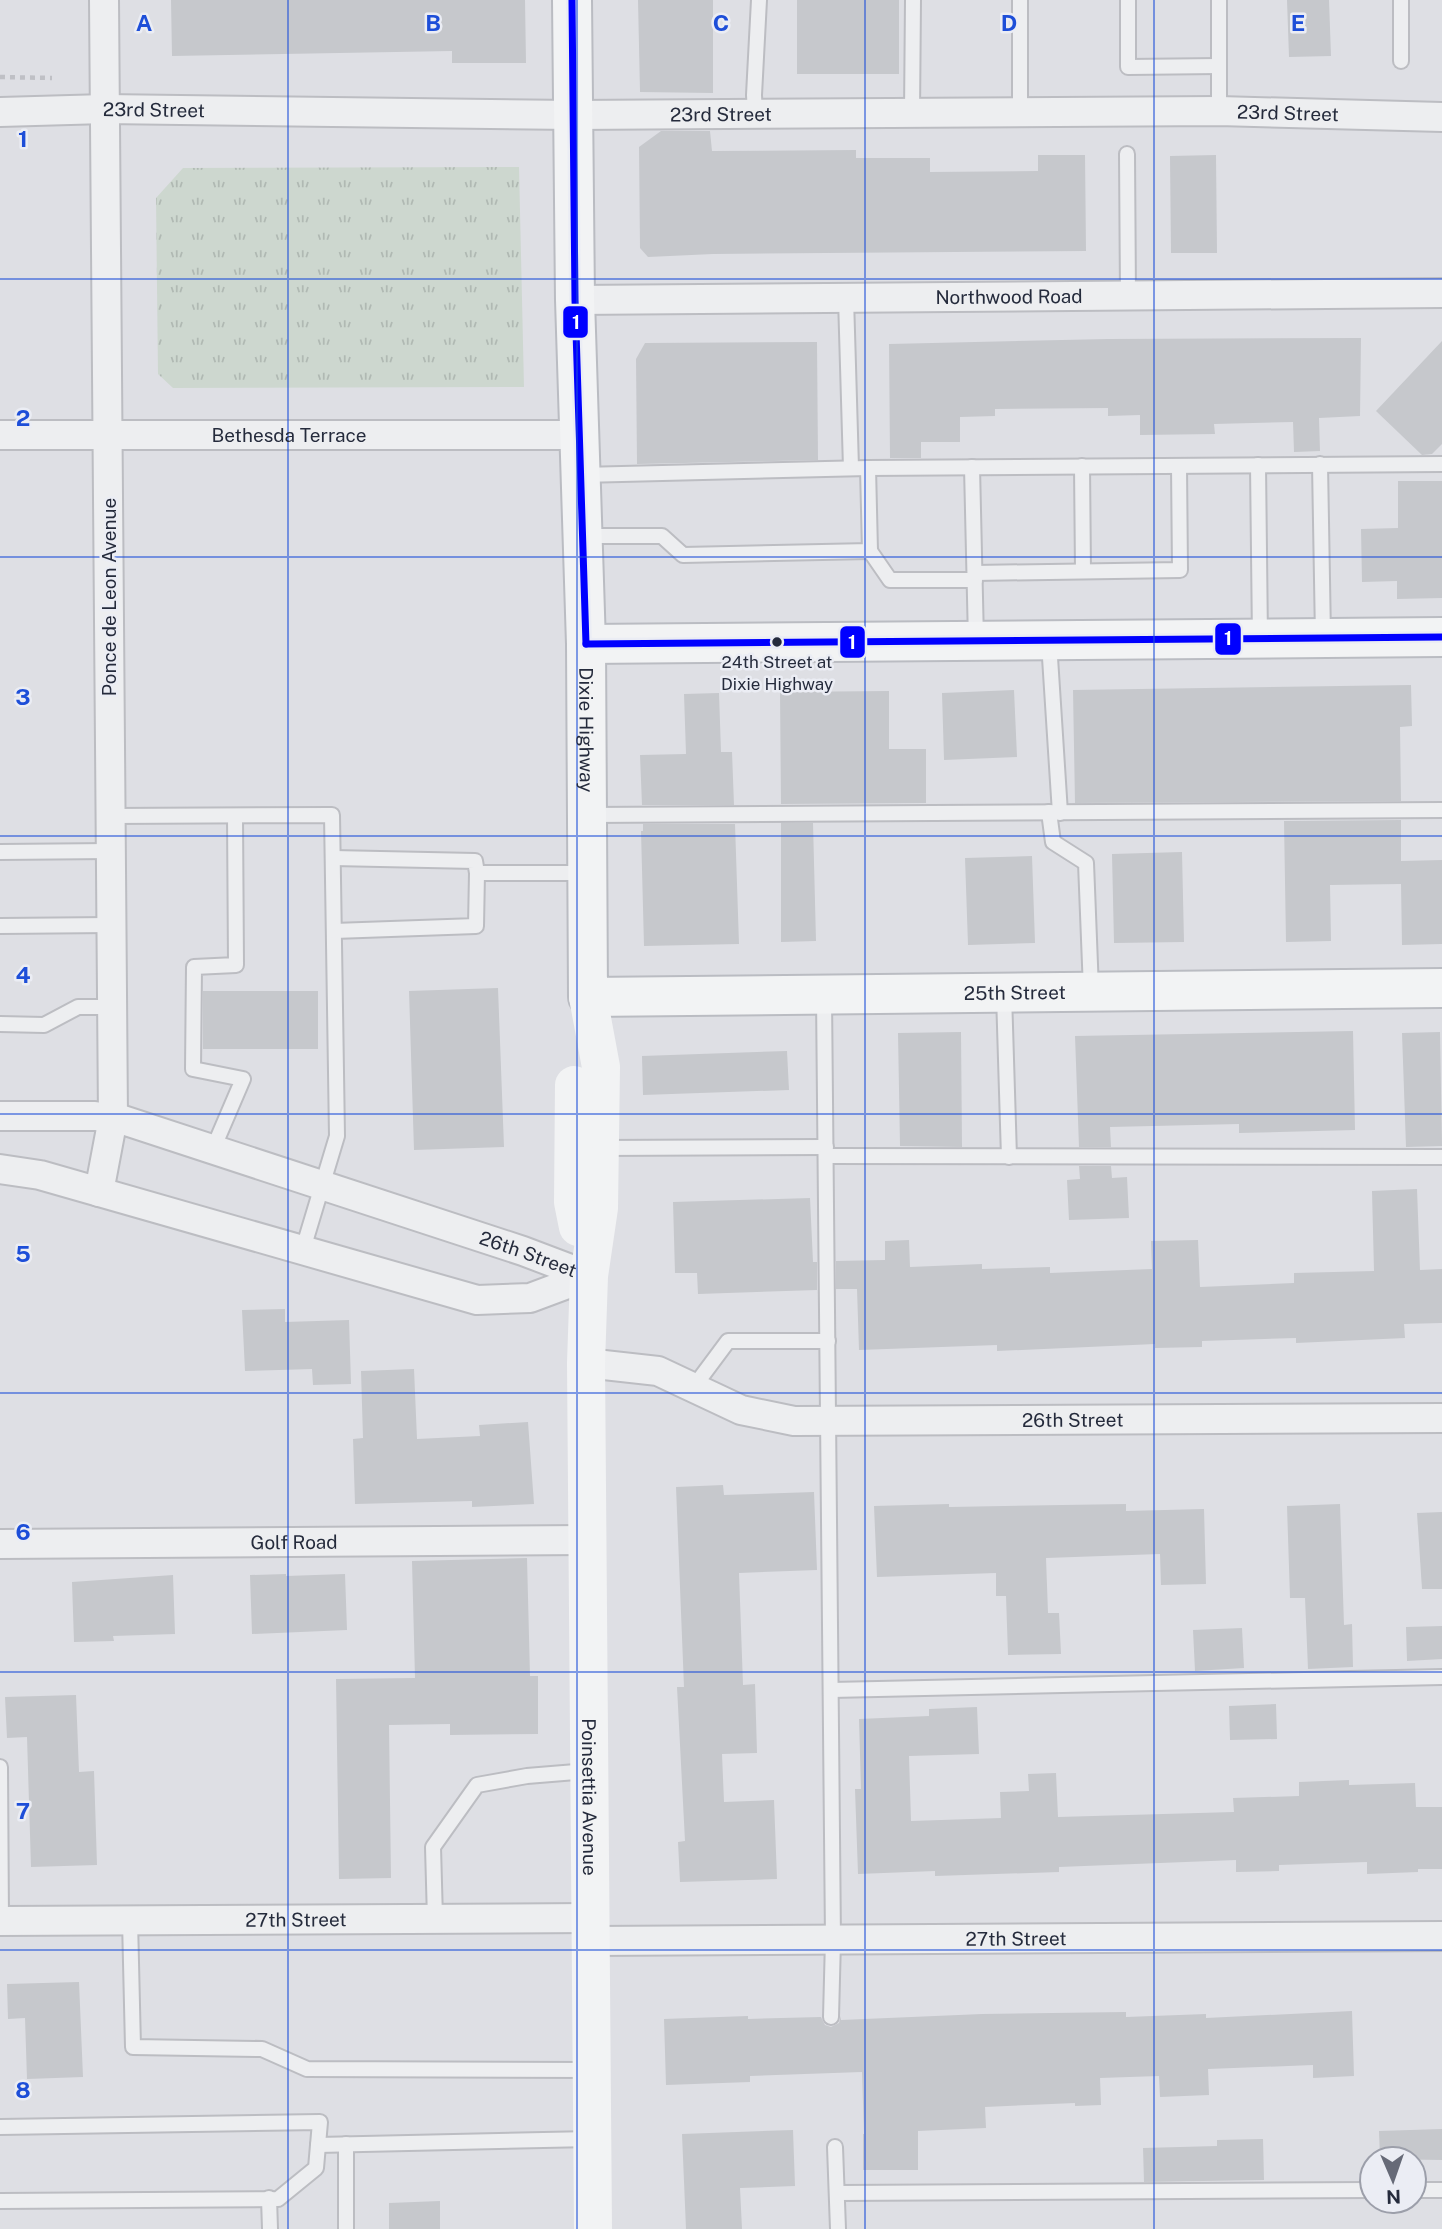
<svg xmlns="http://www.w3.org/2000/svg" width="1442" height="2229" font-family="'Public Sans',sans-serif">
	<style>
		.grass { fill: url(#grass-tufts) }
		.building { fill: #c6c8cc }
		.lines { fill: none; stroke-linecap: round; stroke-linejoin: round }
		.lane-casing { stroke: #bcbdc2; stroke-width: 18 }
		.street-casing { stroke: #bcbdc2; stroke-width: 32 }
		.primary-casing { stroke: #babcc2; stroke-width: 42 }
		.path { stroke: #bfc0c5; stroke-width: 4.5; stroke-dasharray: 5 5; stroke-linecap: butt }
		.lane { stroke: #edeef0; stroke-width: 14 }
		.street { stroke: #edeef0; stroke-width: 28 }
		.secondary { stroke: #f2f3f4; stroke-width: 38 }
		.primary { stroke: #f2f3f4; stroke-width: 38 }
		.bus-1-casing { stroke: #ebedf4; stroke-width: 12 }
		.bus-1 { stroke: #00f; stroke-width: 7 }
		.grid { fill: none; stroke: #1d4ed8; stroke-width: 2; stroke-opacity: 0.55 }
		.bus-dot { fill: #252b3c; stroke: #ebedf4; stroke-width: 2.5 }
		.labels { text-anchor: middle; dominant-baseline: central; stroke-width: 5; stroke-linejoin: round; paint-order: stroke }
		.bus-label { font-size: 17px; fill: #252b3c; stroke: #ebedf4 }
		.street-label { font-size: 19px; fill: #252b3c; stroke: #ebedf4 }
		.grid-label { font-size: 23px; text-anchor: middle; font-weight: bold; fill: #1d4ed8; stroke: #ebedf4; stroke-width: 5; stroke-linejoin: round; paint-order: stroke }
		.line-badge { stroke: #ebedf4; stroke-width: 2.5 }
		.badge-label { font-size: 19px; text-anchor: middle; font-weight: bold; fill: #fff }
	</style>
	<defs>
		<pattern id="grass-tufts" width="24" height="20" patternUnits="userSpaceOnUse" patternTransform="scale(1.75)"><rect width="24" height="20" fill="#cdd7cf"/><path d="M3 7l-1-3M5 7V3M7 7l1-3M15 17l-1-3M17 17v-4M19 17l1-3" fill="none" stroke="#b0b9b3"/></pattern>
	</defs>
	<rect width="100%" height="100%" fill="#dedfe4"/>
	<!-- grass -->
	<path class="grass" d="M519,167l5,220 -351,1 -15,-14 -2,-176 27,-30z"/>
	<!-- building -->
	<g class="building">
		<path d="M171,0h354l1,63h-74v-12l-280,5z"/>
		<path d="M638,0h75v93l-73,-1z"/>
		<rect x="797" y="0" width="102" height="74"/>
		<path d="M1287,0h42l2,56 -42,1z"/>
		<path d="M661,131h49l2,20 144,-1v8h74v14l108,-1v-16h47l1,96 -373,3 -65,3 -8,-9 -1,-101z"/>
		<path d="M1216,155l1,98h-46l-1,-97z"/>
		<path d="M1361,338l-1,78 -41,2 1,33 -26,1 -1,-30 -79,2 1,10 -75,1v-20l-32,1v-8l-113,1v7l-35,1v25h-39v16h-31l-1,-114 219,-5z"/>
		<path d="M1442,341v103l-10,10 -10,1 -46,-44z"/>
		<path d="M817,342l1,118 -181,4 -1,-105 9,-16z"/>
		<path d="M1398,481h44v117l-45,1v-18l-35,1 -1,-53 37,-1z"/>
		<path d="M1411,685l1,41 -12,1 1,74 -326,2 -2,-113z"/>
		<path d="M1014,690l3,67 -73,3 -2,-67z"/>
		<path d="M889,691v58h37v54l-145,1 -1,-112z"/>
		<path d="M719,693l2,59h11l2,53h-92l-2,-50 46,-1 -2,-60z"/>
		<path d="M1401,820v41l41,-1v84l-40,1 -1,-61 -71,1 1,56 -45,1 -2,-121z"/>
		<path d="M781,823h32l3,118 -35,1z"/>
		<path d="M643,824h92l4,120 -95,2 -3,-115h2z"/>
		<path d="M1182,852l2,90 -70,1 -2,-89z"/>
		<path d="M1032,856l3,87 -67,2 -3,-87z"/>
		<path d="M498,988l6,159 -90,3 -5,-159z"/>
		<rect x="203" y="991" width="115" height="58"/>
		<path d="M1353,1031l2,99 -116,3v-9l-129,3 1,20h-32l-4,-111z"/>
		<path d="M961,1032l1,115 -62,-1 -2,-113z"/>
		<path d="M1440,1032l2,114 -36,1 -4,-114z"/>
		<path d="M787,1051l2,39 -146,5 -1,-39z"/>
		<path d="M1079,1166h32l1,12 15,-1 2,41 -60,2 -2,-40 13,-1z"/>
		<path d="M1417,1189l3,81 22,-1v54l-38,1 1,14 -109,5v-5l-94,3v6l-47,1v-4l-158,7v-6l-138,5 -2,-61h-21v-28l49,-1v-19l24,-1 1,27 72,-3v5l68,-2v6l102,-4 -1,-28 47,-1 2,47 94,-4v-10l80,-2 -2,-80z"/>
		<path d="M810,1198l3,64h4v28l-119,4 -1,-21h-22l-2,-71z"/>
		<path d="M285,1309v13l64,-2 2,64 -38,1 -1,-16 -67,2 -3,-61z"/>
		<path d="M414,1369l3,70 63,-3 -1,-11 49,-3 6,82 -62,3v-6l-117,3 -2,-65 10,-1 -2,-67z"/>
		<path d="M723,1485l1,10 90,-3 3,78 -78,3 4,112 12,-1 2,69 -35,1 2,48 50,-2 3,79 -97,3 -2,-40 7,-1 -8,-154h7l-8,-200z"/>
		<path d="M949,1504v3l177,-3v7l78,-2 2,75 -45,1 -1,-31 -114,4 2,55h11l2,41 -53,1 -2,-59h-10v-23l-119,4 -3,-71z"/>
		<path d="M1340,1504l4,121 8,-1 1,43 -45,2 -3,-71h-15l-3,-92z"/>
		<path d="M1442,1512v77h-20l-5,-76z"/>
		<path d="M527,1558l3,118h8v58l-88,1v-11l-61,1 2,153 -52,1 -3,-200 79,-1 -3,-117z"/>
		<path d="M286,1574v2l59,-2 2,56 -95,4 -2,-59z"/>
		<path d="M173,1575l2,59 -62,2 1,5 -40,1 -2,-60z"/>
		<path d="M1442,1626v33l-35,2 -1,-34z"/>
		<path d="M1242,1628l2,40 -49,3 -2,-41z"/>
		<path d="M76,1695l3,77 15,-1 3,94 -66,2 -4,-130 -20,1 -2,-41z"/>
		<path d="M1276,1704l1,35 -47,1 -1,-34z"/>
		<path d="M977,1707l2,47 -70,2 2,65 90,-3 -1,-26 29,-1 -1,-17 28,-1 2,44 176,-5 -1,-14 66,-2v-14l50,-2v5l66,-2 1,24h26v62h-24v3l-51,2v-12l-88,3v6l-43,1v-12l-177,7v5l-124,4v-5l-77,3 -3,-85h6l-2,-70 70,-3v-7z"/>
		<path d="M79,1982l4,95 -56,2 -2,-61 -17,1 -1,-35z"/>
		<path d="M1352,2011l2,65 -41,2v-13l-105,4 1,26 -49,2 -1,-21 -59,2 1,27 -26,1v-3l-90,4 1,21 -68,3v39h-55v-36h1l-2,-62 -112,4v6l-84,3 -2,-66 84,-3v3l73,-2 4,8 6,2 8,-4 2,-7v4l141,-6 144,-2v5l80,-3v4z"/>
		<path d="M1442,2129v31l-62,-1 -1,-28z"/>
		<path d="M793,2130l2,56 -55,2 2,41h-56l-4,-95z"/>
		<path d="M1263,2139l1,41 -120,2 -1,-34 74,-2v-6z"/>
		<path d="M440,2201v28h-51v-26z"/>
	</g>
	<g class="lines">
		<!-- lane casing -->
		<g class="lane-casing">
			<g id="lane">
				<path d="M1020,0v112"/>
				<path d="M1128,0v67l91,-1"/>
				<path d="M1401,61v-61"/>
				<path d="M1219,111v-111"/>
				<path d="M912,113l1,-113"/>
				<path d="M755,114l-1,-19 5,-95"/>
				<path d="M1127,154l1,142"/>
				<path d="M846,298l5,170"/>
				<path d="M1320,464l3,173"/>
				<path d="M1258,465l2,174"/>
				<path d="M1082,466l1,105"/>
				<path d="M972,467l4,174"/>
				<path d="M581,475l287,-7 574,-4"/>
				<path d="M584,536h78l21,19 187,-4 -2,-83"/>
				<path d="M870,551l20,29h85"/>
				<path d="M975,573l205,-3 -1,-104"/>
				<path d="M1049,642l11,171"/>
				<path d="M1049,812l4,30 33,21 5,127"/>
				<path d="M589,815l853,-5"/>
				<path d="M111,816l221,-1 5,321 -34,113"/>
				<path d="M0,852l111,-1"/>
				<path d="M333,858l142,3 2,12"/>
				<path d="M0,926l111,-1"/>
				<path d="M334,931l142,-5 1,-53h108"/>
				<path d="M1004,994l5,163"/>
				<path d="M824,996l9,944 -2,77"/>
				<path d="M0,1024l44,1 34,-18h34"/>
				<path d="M600,1148l226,-1"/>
				<path d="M213,1149l30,-70 -50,-10 1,-102 42,-2 -1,-149"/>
				<path d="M826,1156l616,1"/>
				<path d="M693,1388l35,-47h100"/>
				<path d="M831,1690l611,-13"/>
				<path d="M0,1767l1,154"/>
				<path d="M435,1919l-2,-72 44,-62 50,-9 61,-5"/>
				<path d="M130,1920l3,127 129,2 45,20 284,1"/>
				<path d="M0,2127l320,-5 -4,46 -38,31 -278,2"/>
				<path d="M318,2145l273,-6"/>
				<path d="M835,2147l3,82"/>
				<path d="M1414,2190h28"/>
				<path d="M838,2193l534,-3"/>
				<path d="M269,2198l1,31"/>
				<path d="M346,2229v-85"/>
			</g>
		</g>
		<!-- street casing -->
		<g class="street-casing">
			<g id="street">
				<path id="s1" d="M0,112l105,-3 468,6 646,-4 223,6"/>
				<path id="s2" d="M575,300l867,-7"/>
				<path id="s3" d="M0,435h579"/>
				<path id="s4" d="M0,1116h95l28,4 400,131 66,25"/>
				<path d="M0,1169l40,6 437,125 53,-2 59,-22"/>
				<path d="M99,1192l14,-74 -9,-1118"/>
				<path id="s5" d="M586,1363l72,8 83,39 53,11 648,-3"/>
				<path id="s6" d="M0,1544l588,-4"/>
				<path id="s7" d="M0,1921l591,-3"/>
				<path id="s8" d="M591,1941l851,-5"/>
			</g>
		</g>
		<!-- primary casing -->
		<g class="primary-casing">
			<g id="primary">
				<path id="s10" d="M572,0l3,300 11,344 2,353 854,-9"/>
				<path d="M586,644l856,-7"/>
			</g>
		</g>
		<!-- path -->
		<path class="path" d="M0,77l52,1"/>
		<!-- lane -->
		<use href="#lane" class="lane"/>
		<!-- street -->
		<use href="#street" class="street"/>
		<!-- secondary -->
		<g class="secondary">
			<path id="s9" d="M588,997l13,70 -2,141 -10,68 -3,87 7,866"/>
			<path d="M574,1085l-1,117 5,25"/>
		</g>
		<!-- primary -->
		<use href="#primary" class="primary"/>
		<!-- bus-1 casing -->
		<g class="bus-1-casing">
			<g id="bus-1">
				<path d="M572,0l3,300 11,344"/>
				<path d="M586,644l856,-7"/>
			</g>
		</g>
		<!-- bus-1 -->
		<use href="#bus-1" class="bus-1"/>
	</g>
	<!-- grid -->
	<path class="grid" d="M288,0v2229M577,0v2229M865,0v2229M1154,0v2229M0,279h1442M0,557h1442M0,836h1442M0,1114h1442M0,1393h1442M0,1672h1442M0,1950h1442"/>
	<!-- markers -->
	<circle class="bus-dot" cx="777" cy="642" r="6"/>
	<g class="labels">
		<!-- bus labels -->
		<g class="bus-label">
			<text x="777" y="662">24th Street at<tspan x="777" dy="22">Dixie Highway</tspan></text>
		</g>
		<!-- street labels -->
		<g class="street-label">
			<text stroke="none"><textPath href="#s1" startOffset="154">23rd Street</textPath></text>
			<text stroke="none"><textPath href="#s1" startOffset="1288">23rd Street</textPath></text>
			<text stroke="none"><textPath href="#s1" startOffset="721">23rd Street</textPath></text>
			<text stroke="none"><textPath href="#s2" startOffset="434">Northwood Road</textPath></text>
			<text stroke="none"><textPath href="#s3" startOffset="289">Bethesda Terrace</textPath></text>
			<text transform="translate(109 597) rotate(-90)">Ponce de Leon Avenue</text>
			<text stroke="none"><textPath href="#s10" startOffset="730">Dixie Highway</textPath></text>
			<text stroke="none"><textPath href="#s10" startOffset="1424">25th Street</textPath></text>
			<text stroke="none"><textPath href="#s4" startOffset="550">26th Street</textPath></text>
			<text stroke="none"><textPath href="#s5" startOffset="497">26th Street</textPath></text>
			<text stroke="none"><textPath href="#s6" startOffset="294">Golf Road</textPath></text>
			<text stroke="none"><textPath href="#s9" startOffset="802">Poinsettia Avenue</textPath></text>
			<text stroke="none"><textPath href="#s7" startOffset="296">27th Street</textPath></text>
			<text stroke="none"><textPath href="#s8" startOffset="425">27th Street</textPath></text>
		</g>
	</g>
	<g class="grid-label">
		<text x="144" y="31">A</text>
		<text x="433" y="31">B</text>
		<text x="721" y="31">C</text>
		<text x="1009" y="31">D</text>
		<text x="1298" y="31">E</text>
		<text x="23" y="147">1</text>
		<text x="23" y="426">2</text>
		<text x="23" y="705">3</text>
		<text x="23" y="983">4</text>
		<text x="23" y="1262">5</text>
		<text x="23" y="1540">6</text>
		<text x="23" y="1819">7</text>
		<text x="23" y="2098">8</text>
	</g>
	<g class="line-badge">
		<rect x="562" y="305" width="27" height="34" rx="7" fill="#00f"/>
		<rect x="1214" y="622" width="28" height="34" rx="7" fill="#00f"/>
		<rect x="839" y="625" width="27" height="34" rx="7" fill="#00f"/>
	</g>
	<g class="badge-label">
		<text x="576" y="329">1</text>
		<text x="1228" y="645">1</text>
		<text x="852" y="649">1</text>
	</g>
	<!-- north arrow -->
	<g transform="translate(1393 2180) rotate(178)"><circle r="33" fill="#ebedf4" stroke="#9c9faa" stroke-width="2"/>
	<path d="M0-5L12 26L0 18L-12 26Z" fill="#666a77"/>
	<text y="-10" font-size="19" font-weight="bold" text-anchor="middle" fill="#252b3c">N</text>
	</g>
</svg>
